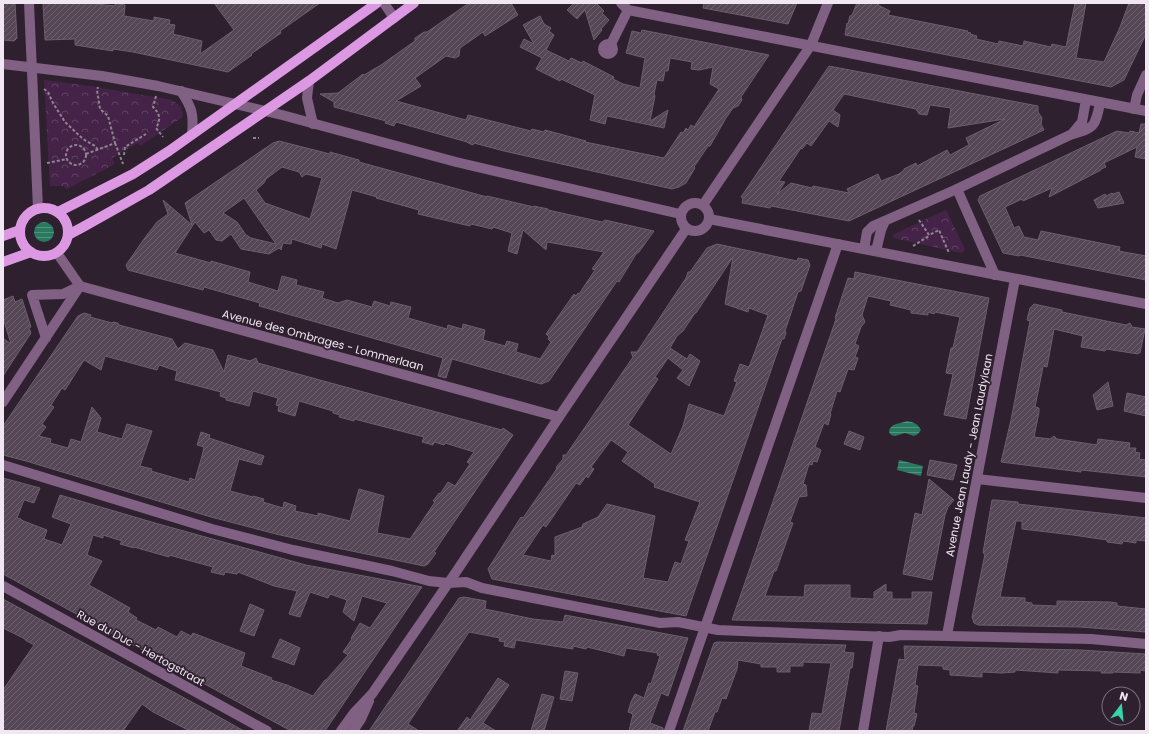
<svg xmlns="http://www.w3.org/2000/svg" width="1149" height="734" font-family="Poppins,sans-serif">
	<style>
		.forest { fill: url(#forest-crowns) }
		.water { fill: url(#water-rules) }
		.building { fill: url(#building-hatch); stroke: #6d5d6f; fill-rule: evenodd }
		.lines { fill: none; stroke-linecap: round; stroke-linejoin: round }
		.path { stroke: #908491; stroke-width: 2; stroke-dasharray: 3 2; stroke-linecap: butt }
		.minor { stroke: #806083; stroke-width: 10 }
		.major { stroke: #dc98e2; stroke-width: 10 }
		.labels { text-anchor: middle; dominant-baseline: central; stroke-width: 3.5; stroke-linejoin: round; paint-order: stroke }
		.street-label { font-size: 11px; fill: #f1e7f2; stroke: #2e202f }
	</style>
	<defs>
		<pattern id="forest-crowns" width="20" height="18" patternUnits="userSpaceOnUse"><rect width="20" height="18" fill="#452348"/><path d="M2 6a3 3 0 1 1 6 0M12 15a3 3 0 1 1 6 0" fill="none" stroke="#604363"/></pattern>
		<pattern id="water-rules" width="6" height="5" patternUnits="userSpaceOnUse"><rect width="6" height="5" fill="#287960"/><path d="M0 2.5h6" fill="none" stroke="#52927f"/></pattern>
		<pattern id="building-hatch" width="6" height="6" patternUnits="userSpaceOnUse"><rect width="6" height="6" fill="#564757"/><path d="M-1 1l2-2M0 6l6-6M5 7l2-2" fill="none" stroke="#6f6270"/></pattern>
	</defs>
	<rect width="100%" height="100%" fill="#2e202f"/>
	<!-- forest -->
	<g class="forest">
		<path d="M44,80l46,6 82,14 9,7 2,10 -43,29 -2,-3 -26,15 3,6 -48,25 -4,-3h-13z"/>
		<path d="M946,210l19,39 -1,2 -3,2 -68,-15v-3l1,-1z"/>
	</g>
	<!-- water -->
	<g class="water">
		<circle cx="44" cy="232" r="10"/>
		<path d="M907,421c7,1 11,3 14,9l-3,4 -4,2 -9,-3 -10,3 -4,-1 -2,-3c1,-9 11,-8 18,-11z"/>
		<path d="M899,460l24,6 -2,10 -24,-6z"/>
	</g>
	<!-- building -->
	<g class="building">
		<path d="M3,3h12l2,35 -3,3 -11,-1z"/>
		<path d="M43,3h44l28,3v-3l10,2 -1,11 30,5v-4l16,3 -1,4 6,1 -2,9 29,7 -2,13 34,-24 -20,-27h106l-40,28 1,2 -30,21 1,1 -24,17 -95,-20 -20,-3v2l-38,-6v-6l-30,1z"/>
		<path d="M469,3h42l7,12 -33,21 -2,-4 -23,16 -1,8 -4,2 -9,-2 -31,22 6,8 -25,15 70,19 2,-5 63,16 1,-2 12,3 1,-2 41,11 -1,1 79,16 17,-26 2,1 3,-5 2,2 3,-5 3,2 25,-38 -9,-5 3,-17 -14,3 -8,-1 1,-7 -22,-4 -2,13h-3l-2,10 -6,-1 -3,14 1,2 -5,25 18,-11 -4,18 -57,-12 -2,8 -15,-4 5,-25 -34,-16 -1,2 -24,-12 6,-11 -22,-11 4,-8 10,5 -11,-19 17,-9 4,8 7,4 -2,3 5,4 -8,15 23,11 2,-3 11,5 1,-2 31,16 -1,2 10,5 17,4 5,-30 -19,-5 6,-22 9,2 1,-3 127,25 -28,42 1,3 -4,6 -5,2 -7,10 -16,28h-2l-14,21 1,1 -9,15 -7,4 -7,2 -168,-38 -30,-8 -1,2 -5,-2 -1,-1 -71,-20 -2,4 -9,-3 1,-2 -52,-14v-5l-14,-8 18,-1 25,-19 1,1 17,-10 34,-24v-3l9,-6h3z"/>
		<path d="M574,3h22l8,8 -2,2 7,7 -8,9 1,1 -8,10 -9,-30 -8,9 -10,-9z"/>
		<path d="M704,3h93l-9,21 -85,-16z"/>
		<path d="M857,3h22l-1,2 12,6 -2,4 80,16 -1,1 4,1 -1,1 7,2 -1,3 22,5 1,-3 24,5 1,-5 27,6 1,-3 14,3 9,-44h11l-10,55 28,4 16,-35 9,-24h17v31l-22,46 -13,7 -266,-52 2,-12 1,1 2,-8 2,-1z"/>
		<path d="M829,66l209,40v6l4,6 -1,6 3,6 -195,91 -78,-15 -1,2 -28,-5 1,-5 -2,-1zM844,94l72,15 3,5 8,1 3,-10 21,3 -3,20 57,-9 -39,19 3,7 -19,10 -3,-5 -30,16 -1,-3 -12,6v1l-5,4 -18,7 -3,-7 -31,15 2,4 -36,-7 -1,2 -21,-5 -14,11 8,-12 -6,-1 22,-33 1,1 5,-6 4,3 18,-25 9,6 2,-12 -7,-5z"/>
		<path d="M1141,124h5v35l-11,-2 2,-10 -33,16 2,4 -5,2v1l-52,27 3,-9 -29,13 -1,-2 -17,8 9,21 5,-2 5,11 14,3 3,-9 79,16 -1,4 27,5v24l-126,-25 -1,1 -16,-3 -25,-53 2,-4 137,-65 12,2 1,-2 9,2z"/>
		<path d="M279,141l51,13v-2l29,8v2l128,35v-1l47,11v-1l14,3v1l54,12 3,-2 49,11 -15,21 -3,2 -17,28 -2,-1 -68,100 -8,3 -89,-25 -6,19 -8,-2 5,-18 -184,-52 1,-3 -56,-16 -1,3 -75,-20 -2,-5 18,-26 13,-17 11,-8 -5,-14 29,25 -7,-22 88,-60zM282,167l17,5 3,5 4,-3 16,4 -12,41 -45,-16 -9,-13 8,-7 2,-4zM352,190l25,7 -1,1 43,12 -1,4 52,12 1,-2 21,5 1,-2 19,6 -4,18 9,3 6,-24 23,20 1,-8 57,10 -12,17 3,1 -16,24 -1,-1 -2,3 -2,-2 -28,40 3,3 -1,2 3,3 -11,17 -24,-7 2,-8 -11,-3 -2,5 -22,-6 2,-10 -22,-6 -1,5 -14,-4 -1,4 -39,-11 3,-11 -20,-5 -1,4 -16,-5 -2,6 -25,-7 -9,3 -16,-5 2,-6 -28,-7 1,-5 -15,-4 -4,15 -30,-9 2,-10 -39,-11v2l-36,-10 20,-31 9,11 5,-3 7,10 6,1 9,-7 10,15 28,5 10,-6 2,2 2,-7 8,1 1,-5 29,9 1,-4 14,5zM244,198l32,46 -25,-6 -5,-3 -9,-13 -14,-9z"/>
		<path d="M1119,192l5,11 -26,5 -4,-8 11,-6 1,2 6,-3 1,1z"/>
		<path d="M717,244l80,17 1,-3 10,2 2,5 -9,26 -3,1 -13,39 1,2 -2,6h-2l-5,14 -91,263 -194,-37 -4,-10 33,-52 2,1 33,-48 1,-4 6,-7v-4h3l67,-98 -2,-5h6l49,-74 2,-6h2l17,-24zM733,257l-8,47 23,8 1,-4 19,7 -11,31 -8,21 -9,-3 -6,17 3,1 -13,34 -35,-12 -6,22 -12,28 -43,-29 30,-46 -3,-2 13,-19 15,12 -6,8 12,8 11,-25 -10,-7 -3,5 -17,-11 7,-12 6,-5 12,-18h1zM611,440l17,12 -6,9 33,23 -1,3 46,15 -15,38 4,1 -8,23 -6,-2 -7,20 -25,-4 12,-62 -48,-12 -9,13 -15,7 -1,3 -27,10v19l-3,-1 -1,6 -28,-6 20,-30 3,2 30,-44 4,2 6,-9 2,2 6,-9 -3,-2z"/>
		<path d="M855,272l134,26 -23,121 -22,-4 9,-41 -7,-1 5,-25h2l7,-31 -25,-5 -1,2 -6,-2v3l-17,-2v-3l-21,-5 1,-4 -23,-5 -6,19 3,7 -4,5 -6,17 4,2 -4,11 3,1 -4,12 -6,-1 -8,23 -3,-1 -7,23h1l-3,11 -4,-2 -9,24 6,3 -4,12 -4,-1 -1,4 -3,-1 -6,20 3,1 1,11 -8,1 -9,25 3,1 -17,48h-2l-9,25 39,1 1,-12h45v13l24,1v-7l12,-8v8h6v7h20v-7h20l-5,32 -195,-4 104,-301 -1,-1 13,-40 6,1z"/>
		<path d="M13,296l2,6 7,-3 9,28 -2,1 2,5 -28,43v-38l8,6 -8,-26v-18z"/>
		<path d="M1034,304l28,6v2l64,13 4,-2 2,4 13,2 -5,24h-2v1l-32,-5 -1,2 -24,-4 2,-11 -29,-7 -7,38 -4,-1 -1,6 -7,35 4,1v4l-5,25 16,2 4,-3 3,3 40,6 1,-6 32,4 -1,5h7l-1,4 5,1 -1,6 7,1v17l-65,-7v2l-80,-10 10,-42 19,-99 -3,-1 3,-12z"/>
		<path d="M84,313l7,2 -1,2 22,6 1,-1 5,1 1,2 53,14 6,10 7,-6 28,7 11,22 4,-17 22,6 6,-3 2,5 244,67 1,-2 10,7 -79,117 2,1 -8,11 -4,2 -87,-18 -61,-14 -65,-17 -185,-56 -23,-6v-29l75,-110zM105,356l52,14 2,-5 18,6 -2,9 46,12 -1,4 6,2v2l23,6 4,-15 25,7 -2,7 3,1 -1,5 17,5 4,-15 34,10v2l7,2 -1,2 15,4v-2l70,18 -2,5 11,3 1,-3 10,3 1,-2 29,9 -7,10 3,2 -15,22 -7,-4 -8,12 -1,-1 -6,8 2,1 -25,37 -33,-6 7,-37 -25,-7 -9,32 -32,-8v3l-23,-5 1,-5 -12,-4 -1,6 -20,-6 1,-3 -11,-3v1l-23,-6 9,-32 22,6 3,-9 -55,-18 1,-3 -9,-3 -4,13 7,2 -2,9 -7,24 -5,-2 -1,4 -38,-11 1,-2 -12,-3 12,-35 -25,-7 -5,15 -25,-7 4,-14 -9,-11 -11,35 -10,-3 -3,9 -18,-5 1,-4 -12,-3 7,-9 -4,-3 12,-17 -3,-2 11,-17 3,2 19,-30 17,10z"/>
		<path d="M1108,382l5,24 -16,4 -4,-15z"/>
		<path d="M1127,393l19,4v19l-22,-5z"/>
		<path d="M849,431l15,6 -4,13 -16,-6z"/>
		<path d="M930,460l27,5 -4,15 -26,-5z"/>
		<path d="M3,478l37,10 -6,15 -10,-3 -7,18 4,1v1l26,10 -3,9 18,6 9,-21 -19,-7 8,-22 95,28 151,42 116,22 -97,144h-34l-288,-157zM93,535l10,3v-3l19,6 -2,3 14,4v-1l35,10v-2l44,12 -2,5 13,3 1,-3 12,2 1,-2 36,14 23,5 -8,23 11,3 10,-25 18,6 2,-4 17,6 -4,12 11,9 8,-25 25,7 -17,25 -10,-5 -9,15 1,1 -9,13 5,3 -22,25h-1l-12,16 -26,-11 -16,-5 1,-2 -31,-12 4,-13 -52,-20 -2,3 -10,-5 -4,6 -19,-10 -2,3 -20,-10 1,-2 -9,-6 2,-4 -41,-23 13,-24 -15,-6z"/>
		<path d="M929,479l25,21 -6,7 -3,8 -13,65 -29,-6 12,-61 7,2z"/>
		<path d="M992,500h4l22,2v2l128,14v23l-10,-1v3l-13,-2 -1,3 -15,-2v-2l-34,-5 -51,-6v-8h-6l-16,76 25,1v4l7,1v2l25,1v-5l53,1 7,1v3l29,3v23l-66,-5 -102,-2 -4,-2 -2,-6 13,-63 -2,-1 1,-6z"/>
		<path d="M464,597l22,4 -1,8 48,10 30,3 2,-7 123,23 -20,58 -7,-3 -11,30 13,5v3h-34l4,-17 -5,-2 3,-10 4,-8 9,4 5,-15 2,1 9,-28 -3,-1 1,-2 -32,-5 -2,8 -37,-9 -1,2 -13,-3v3l-57,-9 -2,8 -10,-2 1,-4 -6,-1 1,-3 -31,-6 -61,92 11,7h-50l90,-133z"/>
		<path d="M3,599l209,114 32,18h-54l-37,-19 -11,-8 -19,27h-120v-41l31,-45 -9,-5v-1l-22,-11z"/>
		<path d="M250,604l14,6 -10,26 -14,-5z"/>
		<path d="M280,639l20,9 -6,17 -22,-8z"/>
		<path d="M717,642l129,3 -2,7 10,1 -2,15h-2l-2,12 -9,51h-30l3,-18 10,1 9,-51 -28,-1v4h-13v6h-13v-5h-16v-3l-23,-4 -1,9 -11,30 -4,-1 -5,14h-2l-7,19h-25l31,-88z"/>
		<path d="M904,646l176,4 66,4v17l-6,-1v3l-27,-1v1h-12l1,-2 -44,-1v3l-43,-3v2l-13,1 -20,-1v5l-32,-2v-5l-7,-1v-3l-25,-1 -3,20 3,1 -4,27 3,1 -3,12h-1l-1,5h-26l13,-72 6,1z"/>
		<path d="M565,671l13,2 -6,28 -12,-2z"/>
		<path d="M498,678l11,7 -26,38 13,8h-39l10,-14 3,3z"/>
		<path d="M542,694l12,3 -10,34h-13z"/>
	</g>
	<g class="lines">
		<!-- path -->
		<g class="path">
			<path d="M44,89l4,3 5,11 12,19 18,17 12,7 3,4"/>
			<path d="M156,96l-3,11c7,7 8,12 3,21l7,9"/>
			<path d="M253,138h6"/>
			<path d="M115,143l8,21"/>
			<circle cx="76" cy="155" r="10"/>
			<path d="M86,154l29,-11 -7,-27 -8,-7 -3,-19 1,-3"/>
			<path d="M124,155l1,-8 21,-13"/>
			<path d="M47,163l20,-4"/>
			<path d="M919,220l10,15 10,-5 10,23"/>
			<path d="M913,246l16,-10"/>
		</g>
		<!-- minor -->
		<g class="minor">
			<path d="M29,3l9,206"/>
			<path d="M384,3l10,15"/>
			<path d="M621,3l7,7 518,101"/>
			<circle cx="608" cy="49" r="5"/>
			<path d="M611,44l17,-34"/>
			<path d="M3,64l99,12 56,10 124,29 174,47 224,52"/>
			<path d="M309,81l-2,17 6,26"/>
			<path d="M181,91c11,17 13,23 11,43"/>
			<path d="M1134,109l3,-14 9,-20"/>
			<path d="M1072,134l10,-12 4,-22"/>
			<path d="M957,189l38,86"/>
			<circle cx="695" cy="217" r="14"/>
			<path d="M703,205l108,-160 17,-42"/>
			<path d="M709,219l437,85"/>
			<path d="M864,249l3,-17 6,-6 84,-37 113,-54c24,-7 25,-7 30,-32"/>
			<path d="M876,251l5,-21 4,-9"/>
			<path d="M57,253l23,33"/>
			<path d="M80,286l479,131"/>
			<path d="M46,338l-14,-43 31,-1 17,-8"/>
			<path d="M3,402l77,-116"/>
			<path d="M3,465l209,64 81,21 99,21 37,10 19,2 18,-1 16,6 178,35 18,-1 40,8 171,7 12,-2 190,4 55,5"/>
			<path d="M977,479l169,19"/>
			<path d="M3,586l264,145"/>
			<path d="M947,635l68,-356"/>
			<path d="M341,731l13,-18 18,-19 84,-122 103,-155 127,-188"/>
			<path d="M353,731l8,-12 8,-18"/>
			<path d="M669,731l169,-487"/>
			<path d="M863,731l16,-95"/>
		</g>
		<!-- major -->
		<g class="major">
			<circle cx="44" cy="232" r="24"/>
			<path d="M58,212l75,-38 36,-23 208,-148"/>
			<path d="M68,235l15,-8 66,-37 160,-109 105,-78"/>
			<path d="M3,236l17,-6"/>
			<path d="M3,262l28,-10"/>
		</g>
	</g>
	<g class="labels">
		<!-- street labels -->
		<g class="street-label">
			<text transform="translate(323 340) rotate(15)">Avenue des Ombrages - Lommerlaan</text>
			<text transform="translate(969 455) rotate(-79)">Avenue Jean Laudy - Jean Laudylaan</text>
			<text transform="translate(141 648) rotate(29)">Rue du Duc - Hertogstraat</text>
		</g>
	</g>
	<!-- border -->
	<rect width="1149" height="734" fill="none" stroke="#f1e7f2" stroke-width="8"/>
	<!-- north arrow -->
	<g transform="translate(1121 706) rotate(16)"><circle r="19" fill="#2e202f" stroke="#7c707d"/>
	<path d="M0-3L7 15L0 10L-7 15Z" fill="#36d4a7"/>
	<text y="-6" font-size="11" font-weight="bold" text-anchor="middle" fill="#f1e7f2">N</text>
	</g>
</svg>
